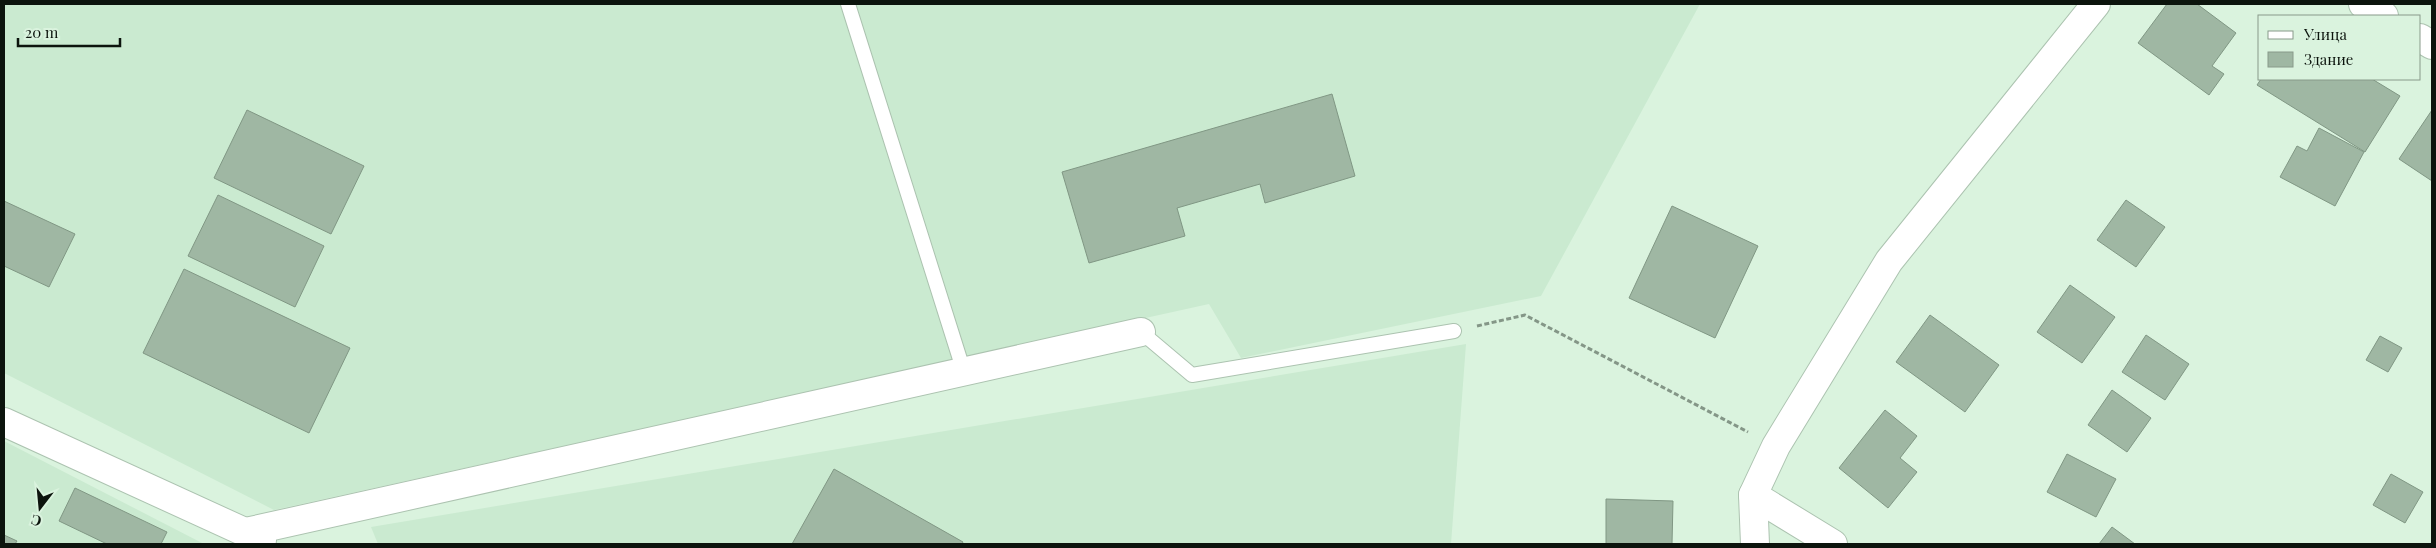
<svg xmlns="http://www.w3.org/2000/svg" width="2436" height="548" font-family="'Playfair Display',serif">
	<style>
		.built { fill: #caead0 }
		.building { fill: #9fb7a3; stroke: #809784 }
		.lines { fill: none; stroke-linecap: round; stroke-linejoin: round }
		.lane-casing { stroke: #acc3b0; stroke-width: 16 }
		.street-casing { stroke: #acc3b0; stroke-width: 30 }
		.path { stroke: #849687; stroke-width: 3; stroke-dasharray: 5 2.5; stroke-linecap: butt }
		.lane { stroke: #fff; stroke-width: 14 }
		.street { stroke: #fff; stroke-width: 28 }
	</style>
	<rect width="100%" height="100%" fill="#daf3de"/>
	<!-- built -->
	<g class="built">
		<path d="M4,4h1696l-159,292 -300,62 -32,-54 -935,206 -270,-137z"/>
		<path d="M1466,344l-15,200h-1073l-7,-17z"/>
		<path d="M4,441l200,103h-200z"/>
	</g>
	<!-- building -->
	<g class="building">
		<path d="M2167,4h30l39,29 -24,33 12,8 -15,21 -71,-52z"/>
		<path d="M2261,79h111l28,17 -35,56 -108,-67z"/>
		<path d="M1332,94l23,82 -90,27 -5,-19 -83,24 8,28 -96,27 -27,-91z"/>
		<path d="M247,110l117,56 -33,68 -117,-56z"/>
		<path d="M2432,110v71l-33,-22z"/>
		<path d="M2319,128l45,24 -29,54 -55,-29 17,-31 10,5z"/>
		<path d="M218,195l106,51 -29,61 -107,-51z"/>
		<path d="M2126,200l39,27 -29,40 -39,-27z"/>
		<path d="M4,201l71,33 -26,53 -45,-21z"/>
		<path d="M1672,206l86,40 -43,92 -86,-40z"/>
		<path d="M184,269l166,79 -41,85 -166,-80z"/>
		<path d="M2070,285l45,32 -33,46 -45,-31z"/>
		<path d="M1930,315l69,50 -34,47 -69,-50z"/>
		<path d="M2146,335l43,29 -24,36 -43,-28z"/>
		<path d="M2380,336l22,12 -14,24 -22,-12z"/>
		<path d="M2112,390l39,28 -24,34 -39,-27z"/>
		<path d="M1885,410l32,26 -17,22 17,14 -29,36 -49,-40z"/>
		<path d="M2067,454l49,25 -20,38 -49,-25z"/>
		<path d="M834,469l129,73 -1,2h-170z"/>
		<path d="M2391,474l32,18 -18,31 -32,-18z"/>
		<path d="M75,488l92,44 -6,12h-54l-48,-23z"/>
		<path d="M1606,499l67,2 -1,43h-66z"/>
		<path d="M2112,527l23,17h-36z"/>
		<path d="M4,535l13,6 -2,3h-11z"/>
	</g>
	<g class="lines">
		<!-- lane casing -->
		<g class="lane-casing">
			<g id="lane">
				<path d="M848,4l116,368"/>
				<path d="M1141,332l51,43 262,-44"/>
			</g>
		</g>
		<!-- street casing -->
		<g class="street-casing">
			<g id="street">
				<path d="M2363,4l21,12"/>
				<path d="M2420,38l12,7"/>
				<path d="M4,422l258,118"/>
				<path d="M1753,495l80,49"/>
				<path d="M246,532l895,-200"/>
				<path d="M1755,544l-2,-49 23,-49 113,-185 207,-257"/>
			</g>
		</g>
		<!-- path -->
		<path class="path" d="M1477,326l48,-11 223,117"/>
		<!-- lane -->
		<use href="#lane" class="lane"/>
		<!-- street -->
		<use href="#street" class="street"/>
	</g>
	<!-- border -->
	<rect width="2436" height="548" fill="none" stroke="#0c140d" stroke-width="10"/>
	<!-- legend -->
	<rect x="2258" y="15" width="162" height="65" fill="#daf3de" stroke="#889a8a"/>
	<rect x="2268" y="31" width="25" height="8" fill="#ffffff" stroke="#889a8a"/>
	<text x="2304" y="40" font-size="15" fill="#0c140d">Улица</text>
	<rect x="2268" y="52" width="25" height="15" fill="#9fb7a3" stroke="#889a8a"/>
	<text x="2304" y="65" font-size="15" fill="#0c140d">Здание</text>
	<!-- north arrow -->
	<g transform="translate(40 508) rotate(196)" stroke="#daf3de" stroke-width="4" paint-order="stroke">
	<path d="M0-4L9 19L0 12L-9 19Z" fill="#0c140d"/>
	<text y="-8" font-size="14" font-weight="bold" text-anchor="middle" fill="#0c140d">С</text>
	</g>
	<!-- scale -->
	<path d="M18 38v8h102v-8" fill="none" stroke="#0c140d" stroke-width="2.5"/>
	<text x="25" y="38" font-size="15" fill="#0c140d" stroke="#daf3de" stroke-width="4" paint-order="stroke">20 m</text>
</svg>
